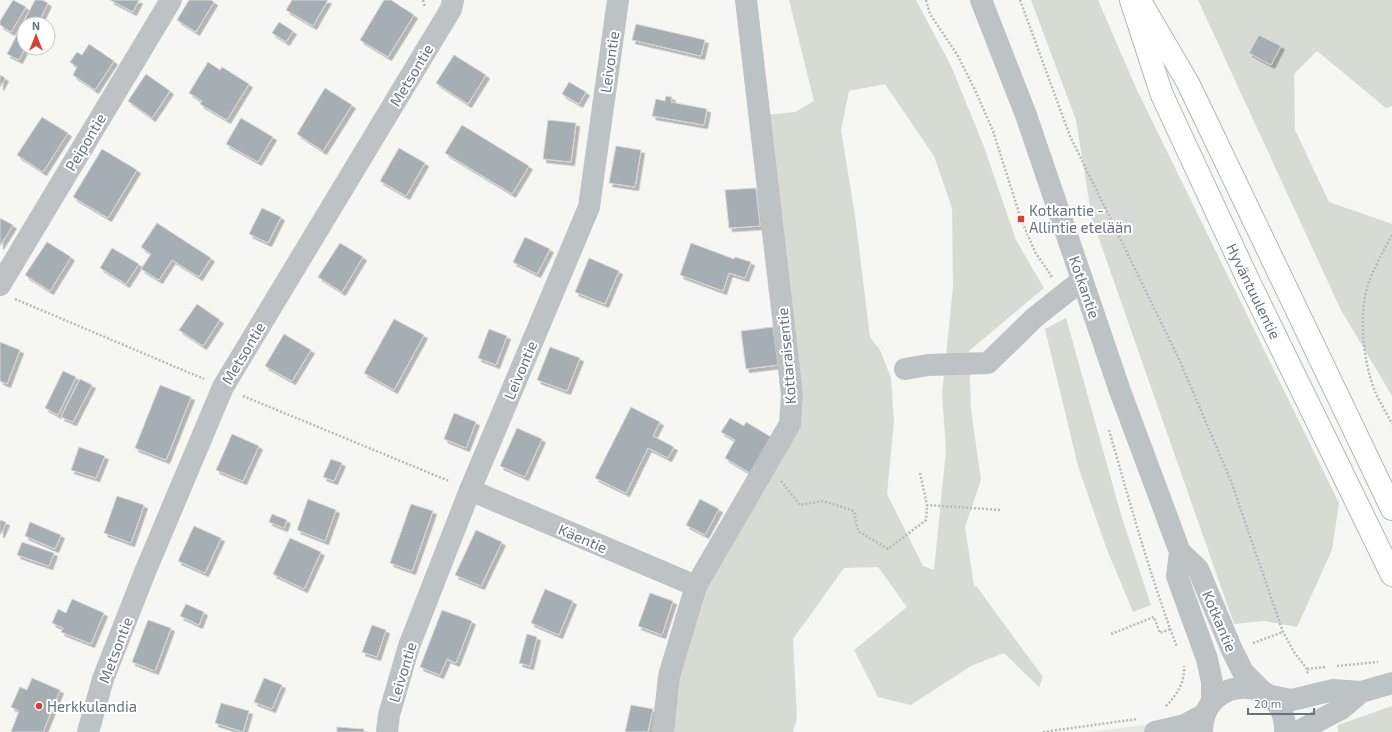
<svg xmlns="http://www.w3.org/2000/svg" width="1392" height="732" font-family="'Exo 2',sans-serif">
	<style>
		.built { fill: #e7e7e6 }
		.green { fill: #d7dbd3; fill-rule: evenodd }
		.building { fill: #a5aeb2; stroke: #d8d7d6; filter: url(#shadow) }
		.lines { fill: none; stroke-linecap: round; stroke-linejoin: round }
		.highway-casing { stroke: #b1b6b8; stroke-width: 24 }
		.path { stroke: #b6babc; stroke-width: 2.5; stroke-dasharray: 2 2; stroke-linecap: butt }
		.minor { stroke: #bdc3c5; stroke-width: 22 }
		.highway { stroke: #fff; stroke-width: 22 }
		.poi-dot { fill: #d54134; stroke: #fff; stroke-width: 1.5 }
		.labels { text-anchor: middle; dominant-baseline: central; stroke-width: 4; stroke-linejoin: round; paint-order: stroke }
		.street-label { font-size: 15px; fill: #63757c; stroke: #fff }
		.poi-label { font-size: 15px; fill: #63757c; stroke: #fff; text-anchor: start }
	</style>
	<defs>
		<filter id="shadow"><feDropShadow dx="3.5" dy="3.5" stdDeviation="0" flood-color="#0004"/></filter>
	</defs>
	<rect width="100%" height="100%" fill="#f6f6f3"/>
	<!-- built -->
	<path class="built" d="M1153,724l2,8h-68z"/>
	<!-- green -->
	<g class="green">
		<path d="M789,0h127l35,66 32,78 33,96 28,48 -75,63 2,59 10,70 -16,47 9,59 3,1 66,90 -4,10 -35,-34 -33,13 -60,39 -33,-8 -24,-47 53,-43 -29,-40 -34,1 -51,71 4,79 -4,14h-122l6,-50 27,-92 96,-163 -33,-312 28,-3 19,-11zM885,84l49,72 18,52 1,79 -11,107 4,56 -12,120 -11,-4 -36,-72 7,-72 -3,-44 -11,-28 -10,-13 -15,-121 -14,-86 8,-39z"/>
		<path d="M1031,0h67l38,88 203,415 -7,47 -35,77 -33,-6 -30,3 -142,-405 -16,-99z"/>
		<path d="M1198,0h194v106l-6,2 -69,-57 -23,23 1,56 34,72 63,22v172l-52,-88z"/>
		<path d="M1066,318l56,200 29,87 -18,7 -27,-65 -28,-81 -33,-137z"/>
		<path d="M1392,706v26h-54v-7z"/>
	</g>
	<!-- building -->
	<g class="building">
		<path d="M13,0l13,7 -15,25 -11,-7v-4z"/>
		<path d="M35,0h7l6,3 -10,21h-14l1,24 -6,12 -12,-6z"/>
		<path d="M110,0h29l-6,12z"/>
		<path d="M189,0h22l3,2 -18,30 -19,-12z"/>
		<path d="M292,0h36l-15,26 -27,-16z"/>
		<path d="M384,0h7l23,15 -26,42 -28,-17z"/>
		<path d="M279,22l14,9 -7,11 -14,-9z"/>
		<path d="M636,24l69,16 -4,16 -69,-16z"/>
		<path d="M1259,35l22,11 -10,19 -22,-12z"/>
		<path d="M89,44l25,17 -19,29 -22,-15 4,-8 -7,-5 7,-10 5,3z"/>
		<path d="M454,55l32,20 -18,29 -32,-21z"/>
		<path d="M208,62l12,8 2,-3 27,17 -22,36 -27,-16 2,-3 -13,-8z"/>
		<path d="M146,74l24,17 -18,27 -24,-17z"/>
		<path d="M0,75l5,3 -5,9z"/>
		<path d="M569,82l17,10 -7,12 -17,-10z"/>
		<path d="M325,88l27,17 -29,46 -26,-17z"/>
		<path d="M666,96l6,1 -1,5 36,7 -3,16 -52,-9 4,-17 9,2z"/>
		<path d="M42,117l26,16 -25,39 -26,-17z"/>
		<path d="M241,118l32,19 -15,25 -32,-18z"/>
		<path d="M548,120l28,3 -5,39 -28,-3z"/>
		<path d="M462,125l67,41 -17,28 -67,-41z"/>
		<path d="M616,146l25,4 -6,37 -26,-4z"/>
		<path d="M399,148l26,15 -19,33 -26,-15z"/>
		<path d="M102,149l35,21 -29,48 -35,-21z"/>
		<path d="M756,188l4,38 -31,2 -4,-38z"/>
		<path d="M262,208l19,9 -13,26 -19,-9z"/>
		<path d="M0,218l13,7 -13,21z"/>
		<path d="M157,223l54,35 -12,19 -27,-17 -13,20 -18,-11 10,-15 -10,-7z"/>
		<path d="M525,237l25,12 -13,25 -24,-12z"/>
		<path d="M47,242l24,15 -21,34 -25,-16z"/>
		<path d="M340,243l23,14 -21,35 -24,-15z"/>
		<path d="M691,243l43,16 1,-2 16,5 -6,16 -16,-5 -6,18 -43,-16z"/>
		<path d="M112,248l27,16 -13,20 -26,-16z"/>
		<path d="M589,258l30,13 -14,33 -30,-12z"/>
		<path d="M197,304l23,16 -17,26 -24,-16z"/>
		<path d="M394,319l30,16 -30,55 -30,-17z"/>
		<path d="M773,327l5,38 -32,4 -5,-38z"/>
		<path d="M489,329l18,7 -11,29 -18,-7z"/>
		<path d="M284,334l27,16 -19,31 -27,-15z"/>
		<path d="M0,342l20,8 -13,34 -7,-3z"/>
		<path d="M550,347l30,11 -13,33 -30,-11z"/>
		<path d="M63,371l13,6 -18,38 -13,-7z"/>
		<path d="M80,379l12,6 -19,37 -12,-5z"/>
		<path d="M160,385l31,12 -25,63 -31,-12z"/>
		<path d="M631,407l29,15 -7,14 21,11 -6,11 -20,-10 -22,45 -31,-15z"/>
		<path d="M454,413l22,9 -10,26 -22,-9z"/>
		<path d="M730,418l14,8 2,-4 25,15 -21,36 -25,-15 10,-18 -14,-8z"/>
		<path d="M517,428l25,11 -17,38 -25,-11z"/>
		<path d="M232,434l27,12 -16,35 -27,-11z"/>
		<path d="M79,447l26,9 -9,22 -25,-8z"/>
		<path d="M331,459l11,4 -8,18 -11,-4z"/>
		<path d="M117,496l27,9 -13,38 -27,-10z"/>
		<path d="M308,499l28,11 -11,31 -28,-11z"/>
		<path d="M700,499l19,10 -14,26 -19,-10z"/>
		<path d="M411,504l22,7 -21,60 -22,-8z"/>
		<path d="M272,514l15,6 -3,8 -15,-6z"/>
		<path d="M0,520l6,2 -5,12h-1z"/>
		<path d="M30,522l31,13 -6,14 -30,-13z"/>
		<path d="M194,526l27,12 -16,35 -27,-12z"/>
		<path d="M476,530l26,12 -21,44 -26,-11z"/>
		<path d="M290,538l31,14 -17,37 -31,-15z"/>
		<path d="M22,542l32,11 -5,13 -32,-11z"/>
		<path d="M545,589l28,12 -14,34 -28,-12z"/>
		<path d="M650,593l23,8 -11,34 -24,-9z"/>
		<path d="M72,599l32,14 -13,31 -30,-12 2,-4 -11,-5 6,-14 8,4z"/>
		<path d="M186,604l18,8 -5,13 -19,-9z"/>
		<path d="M442,610l30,11 -16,42 -9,-4 -7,16 -20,-8z"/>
		<path d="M148,620l23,8 -16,43 -23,-9z"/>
		<path d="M372,625l14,5 -9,27 -15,-5z"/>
		<path d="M527,634l10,3 -7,29 -11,-3z"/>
		<path d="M32,678l28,12 -17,42h-32l8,-21 -8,-4 9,-20 7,3z"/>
		<path d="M264,678l18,7 -10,24 -18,-7z"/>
		<path d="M221,703l28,8 -6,21 -28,-9z"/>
		<path d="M631,705l22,4 -5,23h-23z"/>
		<path d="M337,727l27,2v3h-27z"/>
	</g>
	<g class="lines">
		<!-- highway casing -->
		<g class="highway-casing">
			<g id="highway">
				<path d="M1131,0l31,95 88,189 142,291"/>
				<path d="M1141,3l47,80 204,426"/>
			</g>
		</g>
		<!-- path -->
		<g class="path">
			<path d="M423,0l2,7"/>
			<path d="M926,0l4,14 28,42 18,36 17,39 28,88 14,33 17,25"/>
			<path d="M1020,0l50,136 109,223 52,122 52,151 11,20 13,17 1,6"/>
			<path d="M1392,235c-8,15 -16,29 -22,44 -13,32 -7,84 6,115 5,10 11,20 16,30"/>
			<path d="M15,299l189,80"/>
			<path d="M243,396l206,85"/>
			<path d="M1109,430c21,73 41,146 68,217"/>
			<path d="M920,473l7,32 74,5"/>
			<path d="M781,481l19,24 23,-4 31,10 4,20 30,18 38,-29 1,-15"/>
			<path d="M1111,634l43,-17 6,16 10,-4"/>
			<path d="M1253,643l30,-11"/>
			<path d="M1337,666l41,-4"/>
			<path d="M1307,669l19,-2"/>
			<path d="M1166,706c11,-11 19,-24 18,-40"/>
			<path d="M1043,732l94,-13"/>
		</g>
		<!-- minor -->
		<g class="minor">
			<path d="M981,0l45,115 94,276 60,161 -3,24 30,83 5,23v17"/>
			<path d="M0,285l171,-285"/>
			<path d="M905,369l23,-4 60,-2 46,-45 48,-38"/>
			<path d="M470,490l226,96"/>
			<path d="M1180,552l18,17 34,81 11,22 18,18"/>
			<path d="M1271,696l21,4 41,-10 28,2 31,-9"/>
			<path d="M88,732l15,-53 42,-107 78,-185 228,-378 2,-9"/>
			<path d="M387,732l2,-17 20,-69 61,-156 119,-283 29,-207"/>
			<path d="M663,732l6,-56 27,-90 94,-162 2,-29 -46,-395"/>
			<path d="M1155,732l30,-7 20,-11"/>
			<path d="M1202,732c0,-59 85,-59 83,0"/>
			<path d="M1297,732l44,-23 20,-17"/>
		</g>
		<!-- highway -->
		<use href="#highway" class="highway"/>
	</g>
	<!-- markers -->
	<g class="poi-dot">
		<rect x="1017" y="215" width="8" height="8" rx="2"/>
		<circle cx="39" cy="706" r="4"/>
	</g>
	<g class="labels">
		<!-- street labels -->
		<g class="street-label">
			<text transform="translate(609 62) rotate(-82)">Leivontie</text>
			<text transform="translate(411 75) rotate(-59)">Metsontie</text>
			<text transform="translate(85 142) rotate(-59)">Peipontie</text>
			<text transform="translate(1085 287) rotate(71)">Kotkantie</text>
			<text transform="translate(1254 291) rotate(64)">Hyväntuulentie</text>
			<text transform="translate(243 353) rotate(-59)">Metsontie</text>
			<text transform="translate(786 356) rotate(-95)">Kottaraisentie</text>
			<text transform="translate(520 370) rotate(-67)">Leivontie</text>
			<text transform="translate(583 538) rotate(23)">Käentie</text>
			<text transform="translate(1220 621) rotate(67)">Kotkantie</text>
			<text transform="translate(115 650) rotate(-69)">Metsontie</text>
			<text transform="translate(402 672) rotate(-73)">Leivontie</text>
		</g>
		<!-- poi labels -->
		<g class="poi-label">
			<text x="1029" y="210">Kotkantie -<tspan x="1029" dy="17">Allintie etelään</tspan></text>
			<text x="47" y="706">Herkkulandia</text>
		</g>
	</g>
	<!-- north arrow -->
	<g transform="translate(36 36)"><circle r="19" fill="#ffffff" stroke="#c1c8cb"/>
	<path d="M0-3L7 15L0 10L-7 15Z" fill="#d54134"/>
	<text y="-6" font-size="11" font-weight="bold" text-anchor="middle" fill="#63757c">N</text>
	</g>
	<!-- scale -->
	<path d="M1248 708v6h66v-6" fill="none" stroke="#63757c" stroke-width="2"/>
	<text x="1254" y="708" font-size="12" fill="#63757c" stroke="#ffffff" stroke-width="3" paint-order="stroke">20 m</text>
</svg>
